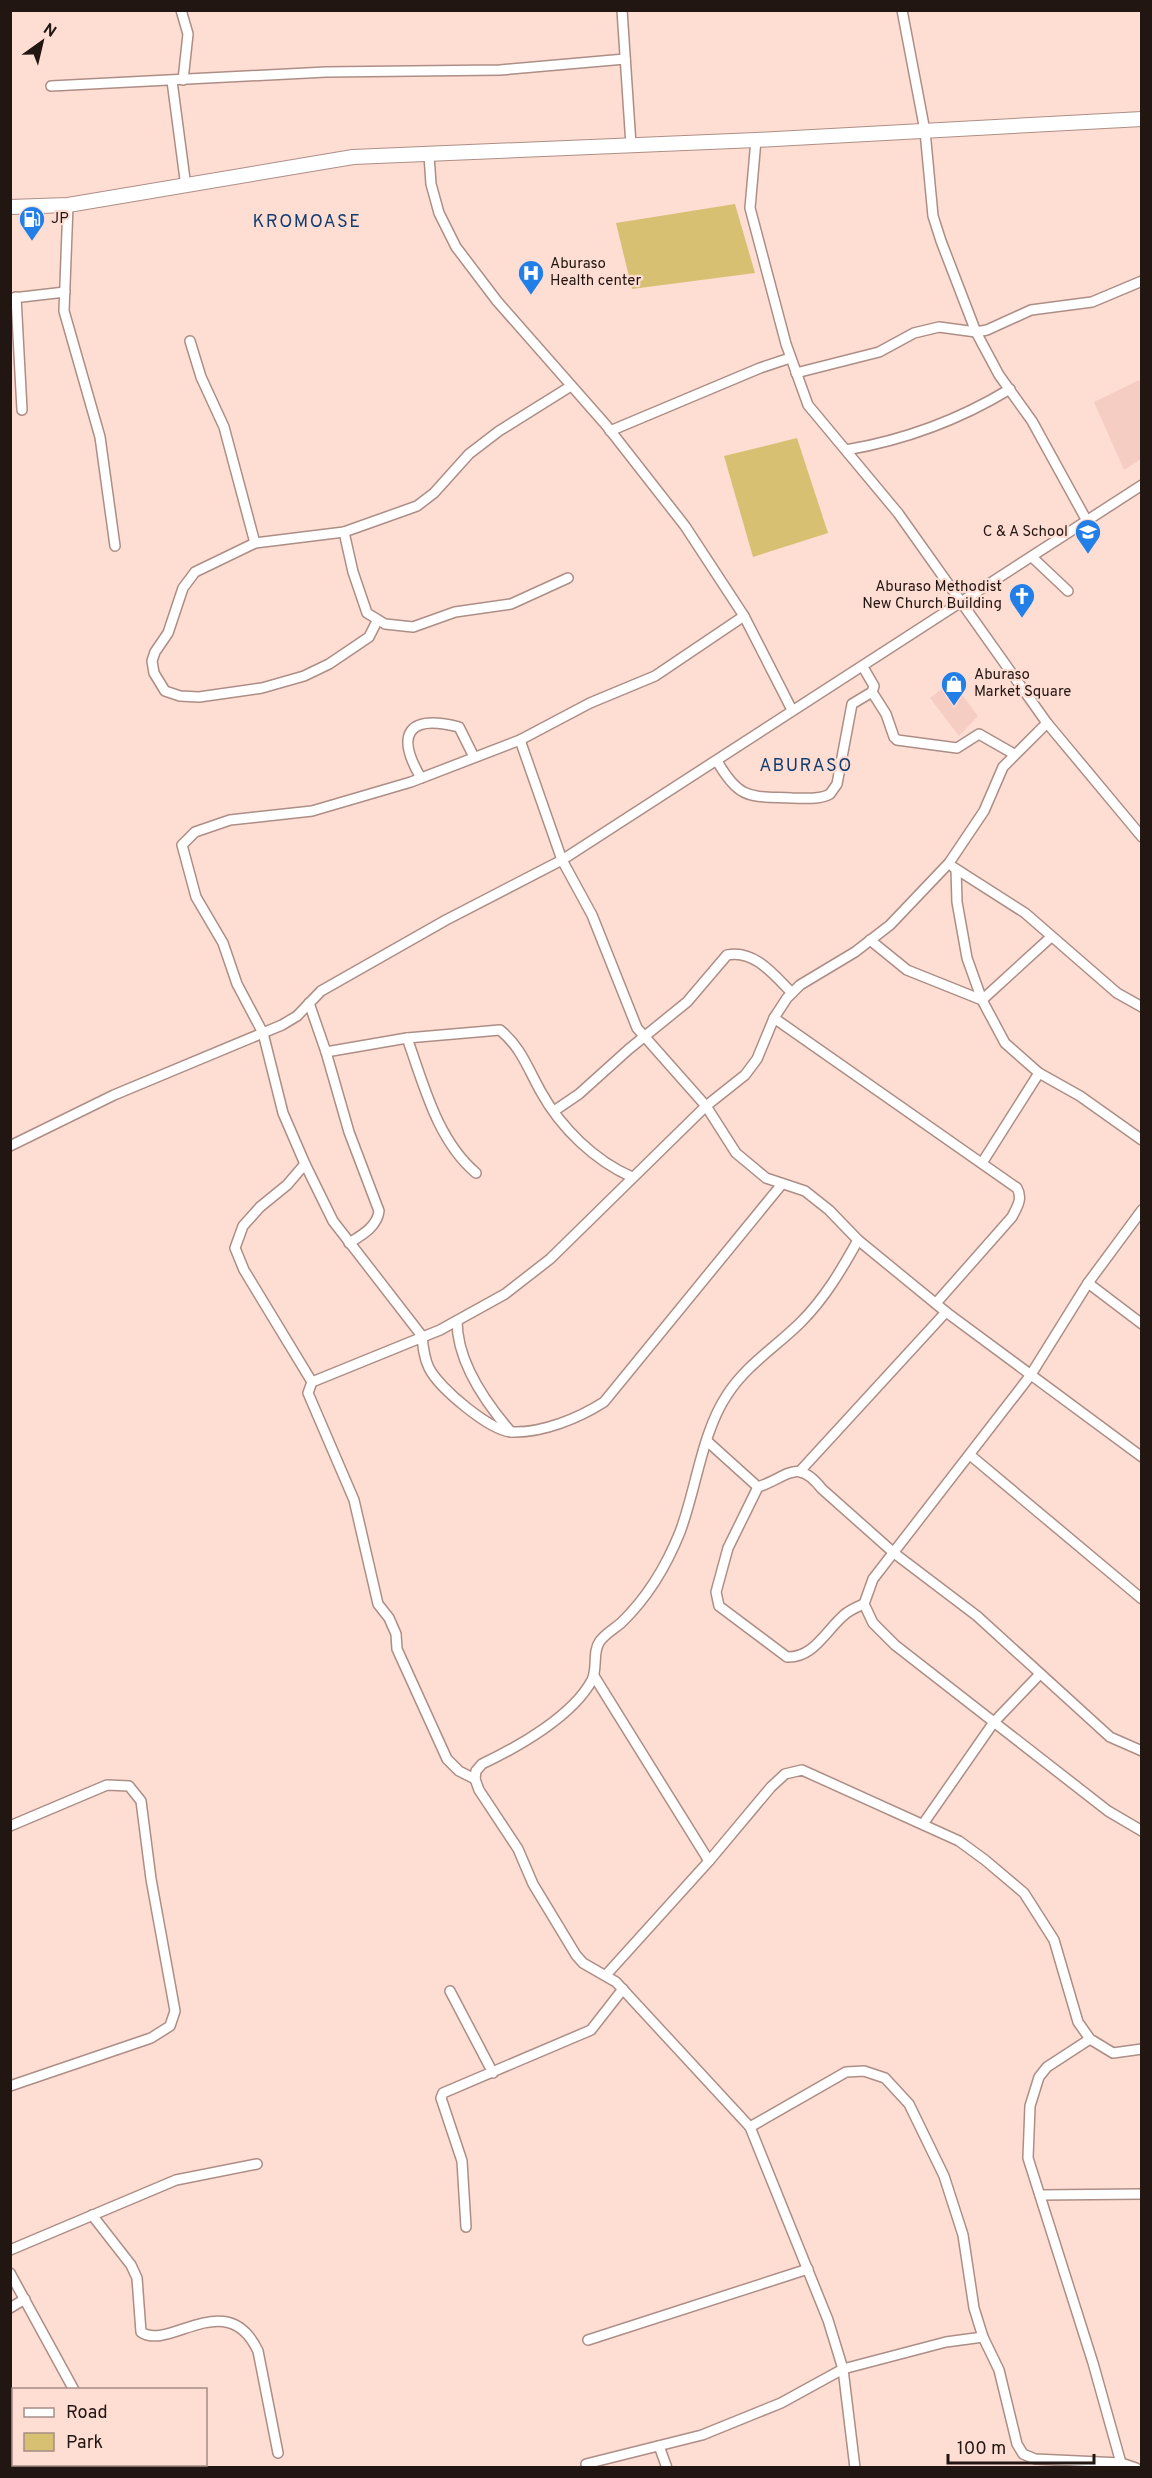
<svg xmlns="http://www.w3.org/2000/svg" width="1152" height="2478" font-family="Overpass,sans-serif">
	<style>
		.built { fill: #f6cdc2 }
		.green { fill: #d8c073 }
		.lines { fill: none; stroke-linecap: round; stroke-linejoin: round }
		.street-casing { stroke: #ad8e86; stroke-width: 12 }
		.secondary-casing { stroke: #ad8e86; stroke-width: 16 }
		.street { stroke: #fff; stroke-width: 9 }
		.secondary { stroke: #fff; stroke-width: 14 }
		.labels { text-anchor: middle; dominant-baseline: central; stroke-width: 4.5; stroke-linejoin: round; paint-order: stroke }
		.poi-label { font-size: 15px; fill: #221613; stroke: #feddd3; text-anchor: start }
		.quarter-label { font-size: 18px; letter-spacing: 1.5px; fill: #123d70; stroke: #feddd3 }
	</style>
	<rect width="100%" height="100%" fill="#feddd3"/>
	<!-- built -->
	<g class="built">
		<path d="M1139,380l3,6 -1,73 -17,11 -30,-68z"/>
		<path d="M952,681l26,35 -19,20 -29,-38z"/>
	</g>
	<!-- green -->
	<g class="green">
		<path d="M735,204l20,69 -123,16 -16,-66z"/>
		<path d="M797,438l31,95 -75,24 -29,-101z"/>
	</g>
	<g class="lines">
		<!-- street casing -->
		<g class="street-casing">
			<g id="street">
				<path d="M181,10l7,24 -5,46"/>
				<path d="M622,10l9,135"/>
				<path d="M902,10l23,121 8,85 8,25 35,91 23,43 33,46 55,100"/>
				<path d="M172,81l14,106"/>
				<path d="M51,86l275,-14 174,-2 125,-11"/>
				<path d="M756,140l-6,68 36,136 22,61 90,108 149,210 95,114"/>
				<path d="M429,155l2,29 8,29 17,34 41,54 109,124 79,101 59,90 48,94"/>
				<path d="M68,205l-4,106 36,126 15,109"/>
				<path d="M16,297l6,113"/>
				<path d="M13,298l52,-6"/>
				<path d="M190,341l11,36 23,50 31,116"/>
				<path d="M796,373l83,-21 35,-19 25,-6 37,5 11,-2 44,-20 61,-8 50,-21"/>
				<path d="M610,431l150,-63 30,-10"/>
				<path d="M846,450c59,-10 113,-30 164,-61"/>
				<path d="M344,532l9,40 14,41 18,11 28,3 42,-15 56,-8 57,-26"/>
				<path d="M1032,557l36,34"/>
				<path d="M744,616l-89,60 -65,27 -70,37 -109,42 -99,29 -82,9 -35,12 -13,13 14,52 27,46 14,41 26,49 20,80 22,51 28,57 89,115c1,11 2,22 7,32 10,20 61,63 83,64 31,1 67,-14 92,-30l178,-218"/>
				<path d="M377,621l-8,16 -40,27 -25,12 -42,12 -63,9 -19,-1 -15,-5 -11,-18 -2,-12 3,-9 13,-19 15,-45 12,-16 60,-29 89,-11 73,-26 17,-13 35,-39 30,-23 72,-45"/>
				<path d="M872,692l14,22 8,23 3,3 60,8 22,-14 35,20"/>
				<path d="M520,740l42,120 30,55 45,113 69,78 30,47 30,25 39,13 24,19 29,30 88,72 196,145"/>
				<path d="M717,761c23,40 33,35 75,37 12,0 27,2 38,-4l7,-10 15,-80 20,-12 2,-6 -11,-19"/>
				<path d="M421,778c-26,-44 -13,-64 38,-51l15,30"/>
				<path d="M953,867l72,46 92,80 25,14"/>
				<path d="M956,869l1,33 10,56 15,42 23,43 34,30 41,23 62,44"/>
				<path d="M870,940l37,30 75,30"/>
				<path d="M982,1000l69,-63"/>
				<path d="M309,1003l17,49 81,-14 93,-8c21,17 28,39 41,62 20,36 54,69 91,85"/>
				<path d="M774,1018l243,170c6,11 0,19 -5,29l-75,85"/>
				<path d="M407,1038c17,47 30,102 69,135"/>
				<path d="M326,1052l23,80 30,79c-2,16 -17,24 -30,32"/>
				<path d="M554,1111l25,-17 50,-45 58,-47 40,-47c27,-6 47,20 65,38"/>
				<path d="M10,1146l104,-51 168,-70 15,-9 24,-25 125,-71 116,-60 580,-375"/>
				<path d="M982,1163l57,-90"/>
				<path d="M305,1164l-18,21 -27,22 -17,19 -8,22 9,22 68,112"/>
				<path d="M1142,1210l-54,73 -58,93 -157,203 -9,25 9,19 22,22 213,166 34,20"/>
				<path d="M1088,1283l54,41"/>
				<path d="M457,1321c0,41 28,81 54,111"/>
				<path d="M707,1441l51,46c30,-10 39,-30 64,2l72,64 83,63 133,121 32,14"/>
				<path d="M970,1455l172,144"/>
				<path d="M801,1470l145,-158"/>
				<path d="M758,1487l-30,61 -12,44 3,14 68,51c26,1 38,-25 56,-41 6,-6 14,-9 21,-12"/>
				<path d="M594,1676l115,185"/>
				<path d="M475,1779l-16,-8 -12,-12 -50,-110 -1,-15 -7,-16 -11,-14 -24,-104 -46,-107 4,-11 128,-52 65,-36 45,-35 156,-153 39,-31 12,-16 17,-41 13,-20 13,-13 55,-33 35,-27 59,-62 35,-52 19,-44 44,-44"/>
				<path d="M923,1824l71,-102 46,-48"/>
				<path d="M10,1826l97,-41 22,1 12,15 10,78 24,132 -5,15 -19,12 -141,48"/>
				<path d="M606,1975l103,-114 62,-74 14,-13 17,-4 157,71 26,19 39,33 30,47 24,82 12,17 23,14 29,-4"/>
				<path d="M450,1991l43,82"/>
				<path d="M1090,2039l-43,28 -8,10 -9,29 -2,52 65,205 28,100"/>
				<path d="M750,2127l96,-55 18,-1 21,7 24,26 35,72 19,59 11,73 9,29 16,33 18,74 6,10 12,5 86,4 15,5"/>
				<path d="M1040,2195l102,-1"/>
				<path d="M92,2215l39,50 6,13 4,54c28,20 86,-47 117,19l20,102"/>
				<path d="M466,2227l-4,-66 -21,-63 2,-5 148,-63 32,-41"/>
				<path d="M10,2250l166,-70 81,-16"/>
				<path d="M10,2273l64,117"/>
				<path d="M10,2308l15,-9"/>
				<path d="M588,2340l220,-71"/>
				<path d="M659,2446l8,22"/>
				<path d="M113,2464l1,4"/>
				<path d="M586,2464l116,-29 79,-32 62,-34 103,-27 37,-5"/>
				<path d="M855,2468l-12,-99 -15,-49 -78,-193 -134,-145 -33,-19 -7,-8 -43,-71 -15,-35 -39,-59 -4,-11 1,-8 6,-7c36,-17 91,-48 110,-84 6,-13 0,-28 8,-39 6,-8 14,-12 21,-18 27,-26 45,-56 59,-91 16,-42 22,-100 47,-137 19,-30 49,-48 74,-73 24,-24 41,-53 57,-82"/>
			</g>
		</g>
		<!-- secondary casing -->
		<g class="secondary-casing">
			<path id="secondary" d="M10,207l58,-2 285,-48 403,-17 386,-21"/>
		</g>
		<!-- street -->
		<use href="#street" class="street"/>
		<!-- secondary -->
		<use href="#secondary" class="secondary"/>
	</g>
	<!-- icons -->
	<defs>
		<g id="fuel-pin" transform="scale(1.35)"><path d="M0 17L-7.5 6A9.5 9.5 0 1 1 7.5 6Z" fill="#227fe8" stroke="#feddd3"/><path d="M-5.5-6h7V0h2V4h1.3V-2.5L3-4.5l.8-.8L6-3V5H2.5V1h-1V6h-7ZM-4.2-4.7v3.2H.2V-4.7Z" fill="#fff"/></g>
		<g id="hospital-pin" transform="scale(1.35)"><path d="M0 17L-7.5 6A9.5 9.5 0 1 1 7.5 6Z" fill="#227fe8" stroke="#feddd3"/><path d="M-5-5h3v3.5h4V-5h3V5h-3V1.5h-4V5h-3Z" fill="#fff"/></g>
		<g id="school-pin" transform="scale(1.35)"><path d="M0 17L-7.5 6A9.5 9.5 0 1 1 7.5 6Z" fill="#227fe8" stroke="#feddd3"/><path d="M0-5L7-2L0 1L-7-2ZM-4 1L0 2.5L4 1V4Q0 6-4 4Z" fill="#fff"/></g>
		<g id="church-pin" transform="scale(1.35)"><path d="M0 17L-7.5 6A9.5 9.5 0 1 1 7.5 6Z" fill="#227fe8" stroke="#feddd3"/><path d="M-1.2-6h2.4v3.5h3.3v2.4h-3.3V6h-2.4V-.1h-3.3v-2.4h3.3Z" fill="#fff"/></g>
		<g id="shop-pin" transform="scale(1.35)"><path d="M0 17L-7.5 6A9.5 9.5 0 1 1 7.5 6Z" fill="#227fe8" stroke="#feddd3"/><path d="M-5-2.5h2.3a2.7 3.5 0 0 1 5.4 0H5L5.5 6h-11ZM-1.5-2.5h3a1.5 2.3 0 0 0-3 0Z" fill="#fff"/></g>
	</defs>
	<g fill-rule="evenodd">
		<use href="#fuel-pin" x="32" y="219"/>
		<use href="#hospital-pin" x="531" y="273"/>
		<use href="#school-pin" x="1088" y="532"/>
		<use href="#church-pin" x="1022" y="596"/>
		<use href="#shop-pin" x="954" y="684"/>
	</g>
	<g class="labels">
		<!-- poi labels -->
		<g class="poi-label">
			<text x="51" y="219">JP</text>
			<text x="550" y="264">Aburaso<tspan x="550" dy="17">Health center</tspan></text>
			<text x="1068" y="532" text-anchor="end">C &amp; A School</text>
			<text x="1002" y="587" text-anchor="end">Aburaso Methodist<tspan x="1002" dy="17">New Church Building</tspan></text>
			<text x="974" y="675">Aburaso<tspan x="974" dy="17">Market Square</tspan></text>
		</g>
		<!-- quarter labels -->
		<g class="quarter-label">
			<text x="307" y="222">KROMOASE</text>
			<text x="806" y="766">ABURASO</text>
		</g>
	</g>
	<!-- border -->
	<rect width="1152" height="2478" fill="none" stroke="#221613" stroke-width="24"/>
	<!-- legend -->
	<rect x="12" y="2388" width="195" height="78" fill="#feddd3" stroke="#a68d86" stroke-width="1.5"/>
	<rect x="24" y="2408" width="30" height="9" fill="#ffffff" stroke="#a68d86" stroke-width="1.5"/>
	<text x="66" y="2418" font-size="18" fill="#221613">Road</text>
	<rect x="24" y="2433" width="30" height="18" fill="#d8c073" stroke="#a68d86" stroke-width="1.5"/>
	<text x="66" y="2448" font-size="18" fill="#221613">Park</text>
	<!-- north arrow -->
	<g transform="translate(42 42) rotate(34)" stroke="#feddd3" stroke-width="4.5" paint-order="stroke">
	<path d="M0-4.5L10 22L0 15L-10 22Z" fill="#221613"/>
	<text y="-9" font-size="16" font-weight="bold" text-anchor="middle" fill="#221613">N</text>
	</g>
	<!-- scale -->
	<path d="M948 2454v9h146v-9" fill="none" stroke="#221613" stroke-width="3"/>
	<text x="957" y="2454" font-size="18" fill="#221613" stroke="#feddd3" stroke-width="4.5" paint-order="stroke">100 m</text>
</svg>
